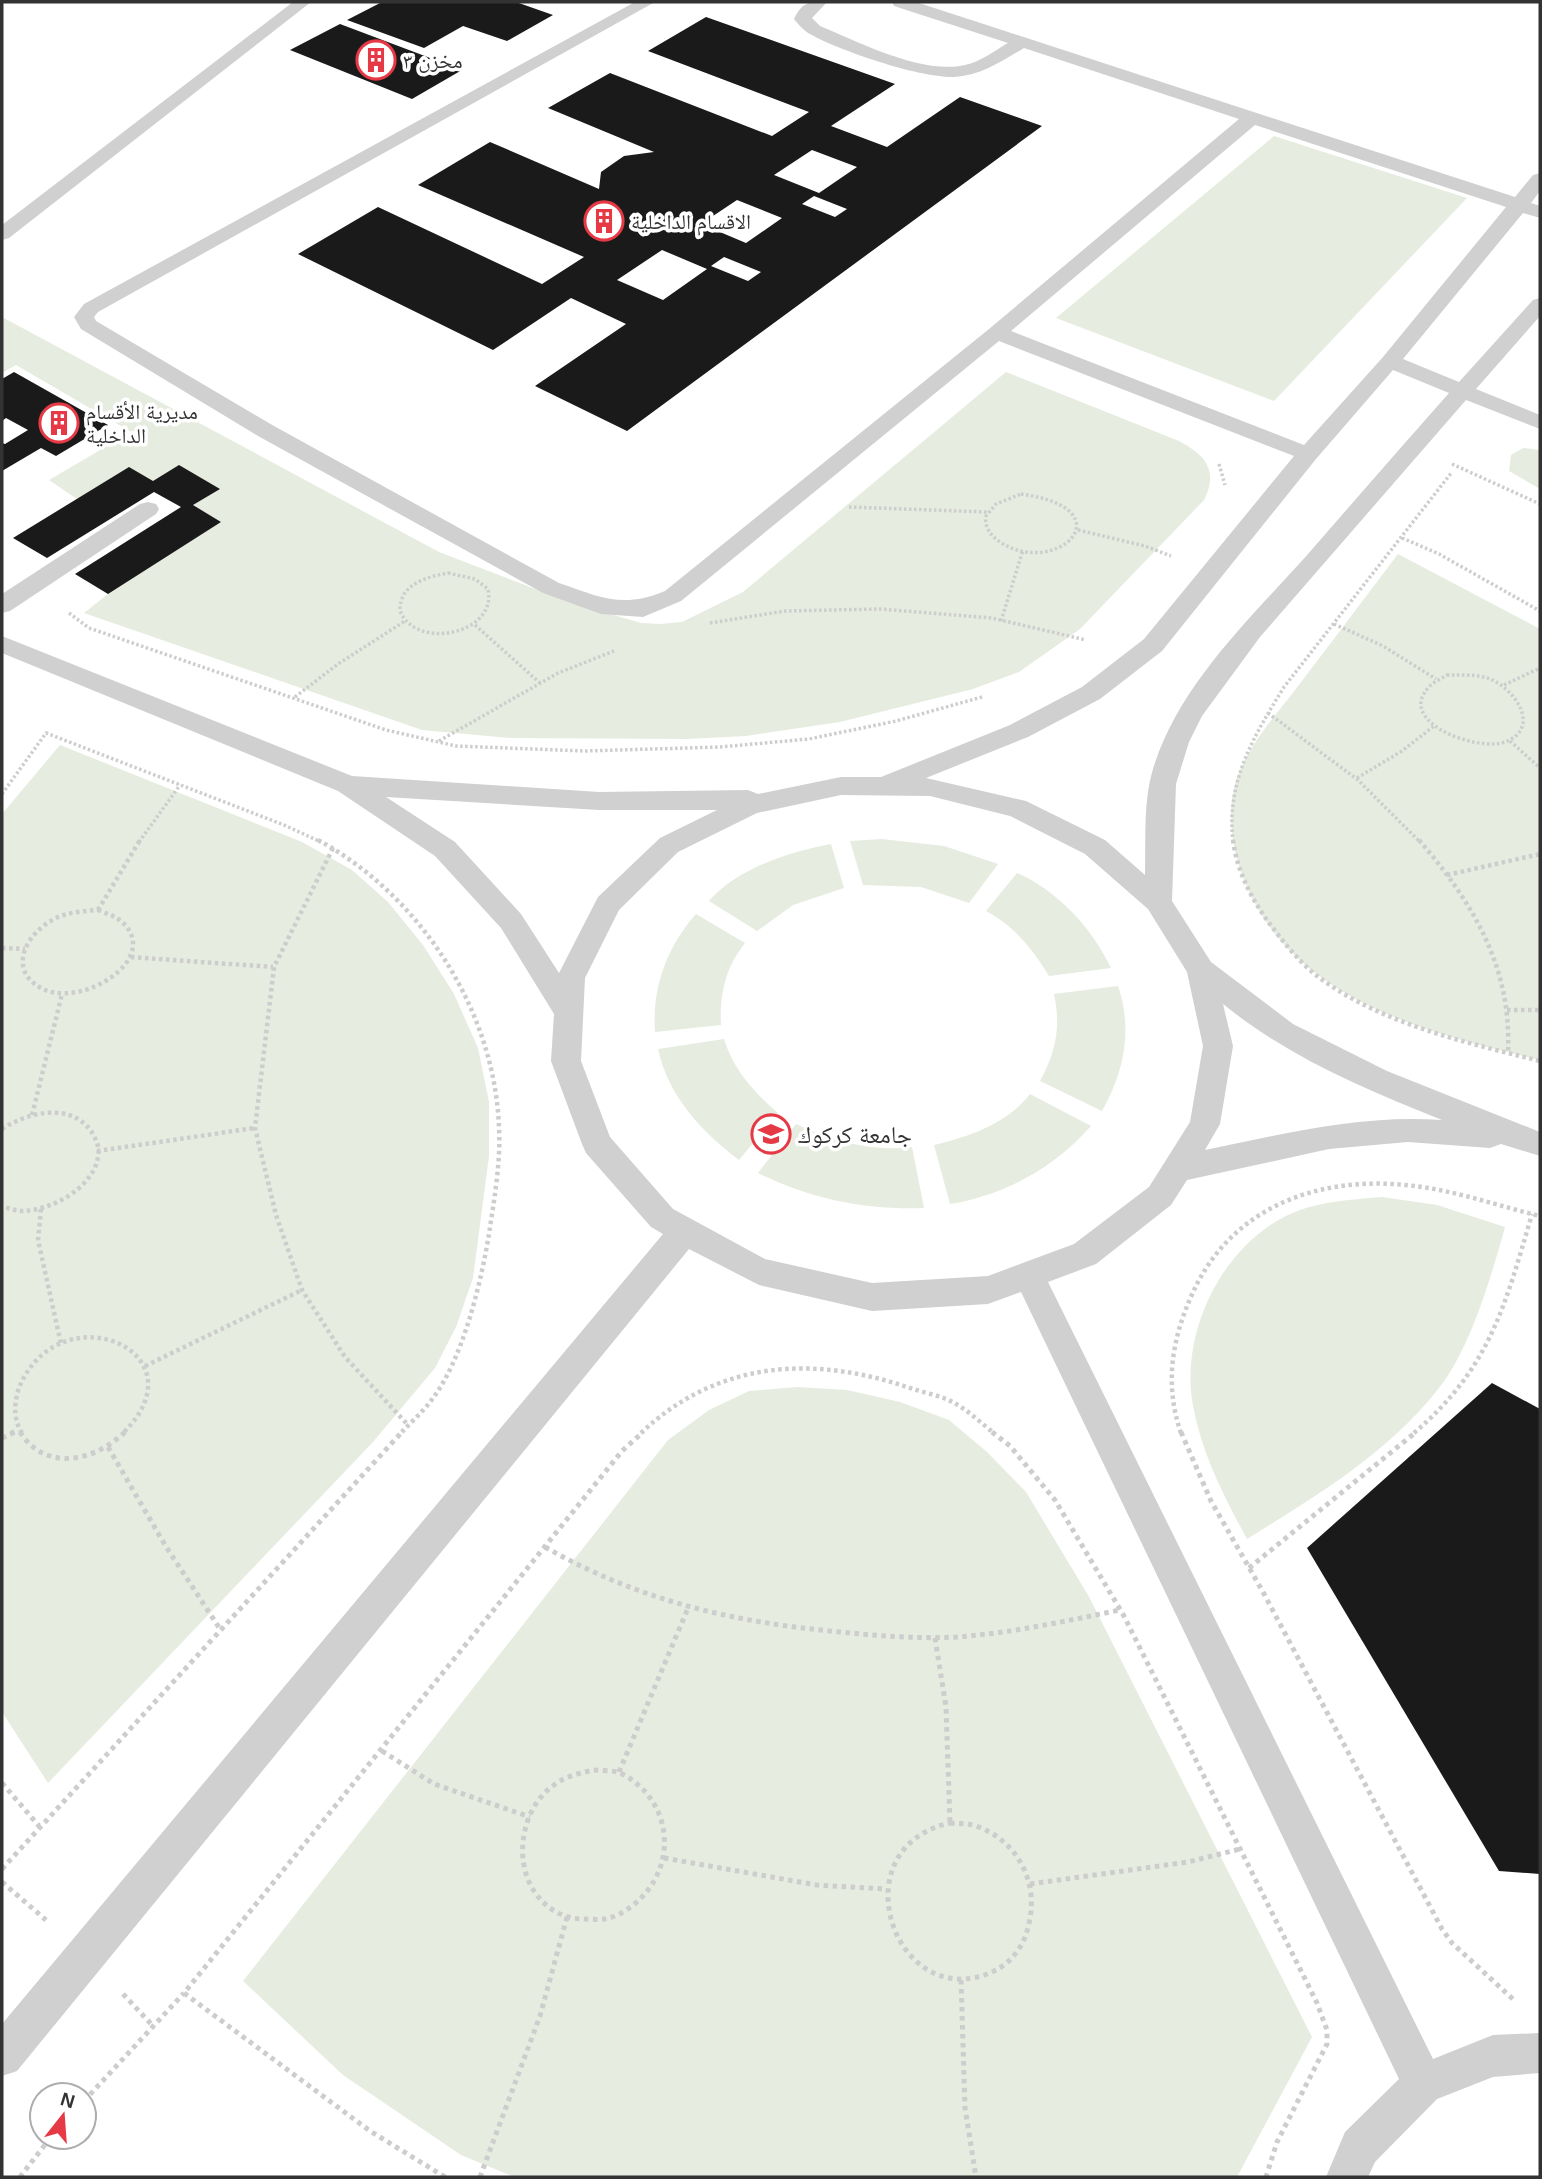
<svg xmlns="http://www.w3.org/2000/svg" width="1542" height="2179" font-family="Helvetica,'Noto Naskh Arabic',sans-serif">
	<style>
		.green { fill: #e6ecdf }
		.building { fill: #1a1a1a; fill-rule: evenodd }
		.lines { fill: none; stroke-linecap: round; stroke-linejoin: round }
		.path-far2 { stroke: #cdcdcd; stroke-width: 3.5; stroke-dasharray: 2.5 2.5; stroke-linecap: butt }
		.path-far1 { stroke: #cdcdcd; stroke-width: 4.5; stroke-dasharray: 3.5 3.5; stroke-linecap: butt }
		.path { stroke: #cdcdcd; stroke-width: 5; stroke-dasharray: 4.5 4.5; stroke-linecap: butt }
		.lane { fill: #d0d0d0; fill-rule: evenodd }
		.labels { text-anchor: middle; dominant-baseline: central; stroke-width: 7; stroke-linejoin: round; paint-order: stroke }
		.far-poi-label { font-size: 21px; fill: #333; stroke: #fff; text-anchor: start }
		.poi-label { font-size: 24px; fill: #333; stroke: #fff; text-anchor: start }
	</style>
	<rect width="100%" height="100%" fill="#fff"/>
	<!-- green -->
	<g class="green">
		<path d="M1274,136l193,62 -193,203 -218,-83z"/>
		<path d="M2,317l437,235 130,50 72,21 19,1 22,-2 61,-30 263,-220 173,69c26,14 40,29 25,59l-124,129 -61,43 -46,17 -133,33 -94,14 -60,3 -175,-1 -89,-8 -338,-117 24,-19 113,-72 -28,-17 26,-16 -66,-8 -76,18 -28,-19 82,-48 -115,-67 -14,8z"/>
		<path d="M1523,448l17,2v39l-31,-18 2,-16z"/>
		<path d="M1398,554l142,75v431c-118,-28 -259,-63 -301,-194 -8,-27 -12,-60 -2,-88 11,-32 38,-62 58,-88 35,-46 69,-91 103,-136z"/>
		<path d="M60,745l242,97 50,28 36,32 35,43 31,49 24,54 11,54v54l-16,122 -17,49 -21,41 -62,74 -325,341 -46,-71v-898z"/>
		<path d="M882,839l62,7 54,18 -29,39 -48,-16 -58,-2 -13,-44z"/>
		<path d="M831,844l13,44 -51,17 -36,26 -48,-30c29,-33 80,-49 122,-57z"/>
		<path d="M1017,873c41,18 75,55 94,95l-62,8c-16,-27 -36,-51 -63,-65z"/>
		<path d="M696,914l49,29c-19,23 -26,52 -24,82l-66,7c-3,-45 12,-85 41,-118z"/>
		<path d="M1118,986c15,44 6,86 -16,125l-62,-30c16,-29 21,-54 14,-87z"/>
		<path d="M724,1039c10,32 30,53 54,74l-39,47c-37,-28 -71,-64 -81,-111z"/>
		<path d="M1030,1094l61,32c-37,42 -86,69 -141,78l-16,-59c35,-8 74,-22 96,-51z"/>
		<path d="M796,1124c36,17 76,28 116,23l12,61c-59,2 -113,-9 -166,-35z"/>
		<path d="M1382,1197l55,8 68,22c-13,47 -32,112 -60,153 -50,69 -127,115 -198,159 -23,-42 -45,-85 -54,-133 -13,-71 26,-155 91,-189 31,-16 65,-17 98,-20z"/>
		<path d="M797,1387l50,3 53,12 49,18 38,32 39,40 62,103 224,442 -75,140h-723l-53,-22 -118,-80 -100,-94 425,-541 41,-30 40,-19z"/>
	</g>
	<!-- building -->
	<g class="building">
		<path d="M382,2h134l37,13 -46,26 -44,-15 -39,22 -77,-28z"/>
		<path d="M706,17l189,67 -64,42 56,21 73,-50 82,29 -415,305 -92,-45 91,-62 -55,-26 -78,52 -195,-96 80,-47 164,77 42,-27 -166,-72 72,-43 109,47 2,-17 23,-16 30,-4 -106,-44 62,-35 162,63 37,-24 -161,-61zM812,150l45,17 -38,26 -45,-18zM814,196l33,13 -12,8 -33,-13zM737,200l45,18 -36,25 -45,-19zM662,250l45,19 -44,31 -46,-20zM724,257l37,15 -13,9 -37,-15z"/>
		<path d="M340,24l122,46 -50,29 -122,-49z"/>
		<path d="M14,372l94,53 -52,31 -15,-8 -39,23v-28l3,1 23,-14 -22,-12 -4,3v-42z"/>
		<path d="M179,465l41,24 -27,16 28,17 -113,72 -33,-20 106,-67 -27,-15 -107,66 -34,-20 116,-71 24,14z"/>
		<path d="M1492,1383l48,26v465l-41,-3 -192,-323z"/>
	</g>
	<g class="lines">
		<!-- path-far2 -->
		<g class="path-far2">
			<path d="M1219,464l6,21"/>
			<path d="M1452,464l88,40"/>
			<path d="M1021,494c108,15 35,85 -21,48 -9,-6 -16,-15 -14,-26l10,-12z"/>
			<path d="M849,507l138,5"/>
			<path d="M1078,530l67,16 26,10"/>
			<path d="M1402,538l37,16 101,57"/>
			<path d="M448,573l27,6 13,10c10,45 -72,62 -88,22 -1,-27 27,-34 48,-38z"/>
			<path d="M69,613l20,15 297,102 70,16 129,5 135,-4 89,-8 87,-18 86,-24"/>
			<path d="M1001,621l22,-71"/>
			<path d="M710,623l75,-12 95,-2 112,9 94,22"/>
			<path d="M1334,624l49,22 53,33"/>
			<path d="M475,625l65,58"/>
			<path d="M1447,675c14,0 30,-1 43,4 25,10 52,49 15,63 -28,10 -110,-20 -76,-55 4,-5 12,-8 18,-12z"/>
			<path d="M1504,685l36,-17"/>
			<path d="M295,697l43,-33 67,-43"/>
			<path d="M1268,713l90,67 62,62"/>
			<path d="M439,741l119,-68 56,-22"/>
			<path d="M1510,741l30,27"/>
			<path d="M1357,778l45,-27 32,-25"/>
			<path d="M2,794l44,-61 238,92 37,17"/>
			<path d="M139,842l41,-57"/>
			<path d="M1233,842c-7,-61 21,-106 51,-155l168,-215"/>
		</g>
		<!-- path-far1 -->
		<g class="path-far1">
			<path d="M318,840c103,56 177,171 181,288 2,33 -5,73 -10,106 -8,49 -26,124 -56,164 -9,13 -22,24 -32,35"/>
			<path d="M1233,840c4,31 18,58 36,83 16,21 33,43 55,58 62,44 144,62 216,80"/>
			<path d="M1419,840c54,63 93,127 89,213"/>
			<path d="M333,848l-59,119 -19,161 21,87 26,75 43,67 63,68"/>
			<path d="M1447,875l93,-21"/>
			<path d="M98,910c7,3 18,6 24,12 41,37 -42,88 -81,66 -35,-19 -14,-56 15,-70 13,-6 28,-7 42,-8z"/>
			<path d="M98,910l42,-70"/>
			<path d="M2,948l23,1"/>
			<path d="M131,957l142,10"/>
			<path d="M1507,1010h33"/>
			<path d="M32,1115l30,-121"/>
			<path d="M2,1129c26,-17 68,-27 89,2 5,8 9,16 7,26 -5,31 -46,53 -75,54 -7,0 -14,-3 -21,-4"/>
			<path d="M97,1151l158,-23"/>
			<path d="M41,1209l-3,31 23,104"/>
			<path d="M145,1366l157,-76"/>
			<path d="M11,1433l5,-2"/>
			<path d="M22,1433c-10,-15 -8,-36 0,-52 45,-89 182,-27 101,52"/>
			<path d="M641,1433c77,-73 173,-78 269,-45 15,5 33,8 46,16 13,7 26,20 38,29"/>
			<path d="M1181,1433c-16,-46 -10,-90 9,-134 37,-89 123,-123 215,-114 46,4 90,20 135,31"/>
			<path d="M1414,1433c76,-65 91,-127 118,-219"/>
		</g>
		<!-- path -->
		<g class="path">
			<path d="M20,1432c26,41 75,29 105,0"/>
			<path d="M992,1432l18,14 45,54 69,116 193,387 10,27v14l-50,98 -11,35"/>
			<path d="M1181,1432l30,69 52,91 179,337 10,14 63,58"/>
			<path d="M2,1438l13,-6"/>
			<path d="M108,1447l57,98 55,84"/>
			<path d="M545,1547c95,54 187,75 295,85 39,4 78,7 117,5 55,-4 109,-16 163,-27"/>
			<path d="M1249,1568l167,-136"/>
			<path d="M935,1638l11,69 4,116"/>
			<path d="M382,1751l52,33 96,33"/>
			<path d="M594,1770c8,1 19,0 26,3 50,24 59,87 21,125 -10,10 -23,19 -37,21 -6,1 -14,0 -21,0 -20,0 -38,-11 -49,-28 -21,-32 -12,-84 20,-106 12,-9 26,-12 40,-15z"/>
			<path d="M619,1772l69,-164"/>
			<path d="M2,1783l37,43"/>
			<path d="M950,1823c9,1 18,0 26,3 41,14 63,56 53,97 -4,22 -17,40 -37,49 -97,43 -155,-124 -42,-149z"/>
			<path d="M664,1858l153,27 69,4"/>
			<path d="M2,1869l400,-437"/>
			<path d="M2,1882l44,38"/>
			<path d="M1030,1884l158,-22 52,-13"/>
			<path d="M961,1980l4,128 11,69"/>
			<path d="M123,1994l30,32"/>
			<path d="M84,2101l100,-108"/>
			<path d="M20,2177l31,-40"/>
			<path d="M445,2177l-75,-46 -186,-138 438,-542 21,-19"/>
			<path d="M480,2177l60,-161 27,-99"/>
		</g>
		<!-- lane -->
		<g class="lane">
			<path d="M293,2h18l-302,236 -7,2v-15z"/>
			<path d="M635,2h20l-557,310 -4,5 2,4 178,105 285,157c41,14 63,26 106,8l324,-262 250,-210 -215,-71c-22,13 -44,28 -70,29 -34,1 -114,-26 -144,-43 -6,-3 -12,-10 -16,-15 8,-17 16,-18 33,-17l-15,16 8,8c39,16 102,49 145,39 15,-3 29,-14 43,-22l-114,-37 -2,-4h24l599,195 18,-22 7,-2v18l-9,12 9,3v12l-17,-5 -120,146 56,23 74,-82 7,-2v18l-64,73 64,26v14l-74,-29 -206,237 -58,79 -13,26 -13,42 -4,117 39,61 82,62 94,47 153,61v24l-39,-12 -11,4 -82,-6 -79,7 -142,31 -16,25 -75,59 -48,18 385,777 60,-24 47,-2v40l-47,4 -56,22 -62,63 -7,15h-42l19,-45 54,-53 -378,-787 -33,12 -116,7 -113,-26 -70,-36 -672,822 -15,5v-52l661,-790 -12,-7 -65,-74 -4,-9 -31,-83 3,-47 -53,-86 -66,-72 -97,-65 -336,-138v-17l350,140 247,16 149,-2 10,4 83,-17h40l129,-52 72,-38 62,-48 150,-183 -295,-115 -318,260 -38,16 -42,-3 -58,-21 -285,-157 -177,-107 -7,-12 10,-13zM1255,125l251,82 -123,150 -79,88 -293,-114zM1393,370l56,23c-47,53 -94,107 -141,161 -57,64 -129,130 -155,215 -10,33 -7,72 -8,106l-40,-35 -79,-39 -100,-23 102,-41 72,-38 62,-48 154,-192zM841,795l89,1 80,20 75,38 63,55 39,63 16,74 -13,76 -41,65 -75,57 -86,32 -116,7 -107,-24 -92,-50 -63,-72 -29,-76 4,-83 34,-68 59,-58 79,-39zM386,797l213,13h118l-57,28 -62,59 -39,76 -38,-59 -66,-72zM1223,1004c65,53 142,85 219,116 -81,-6 -159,14 -237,30l15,-26 13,-78z"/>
			<path d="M148,502l8,2 3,5 -3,5 -146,97 -8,2v-19l138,-90z"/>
		</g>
	</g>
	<!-- icons -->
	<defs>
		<g id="building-ring" transform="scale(2.0125)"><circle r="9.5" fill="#fff" stroke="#e63946" stroke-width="1.5"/><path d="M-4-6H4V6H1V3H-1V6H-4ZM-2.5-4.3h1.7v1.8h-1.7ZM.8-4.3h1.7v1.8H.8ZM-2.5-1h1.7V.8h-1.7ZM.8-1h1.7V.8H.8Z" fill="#e63946"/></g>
		<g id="university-ring" transform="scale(2.0125)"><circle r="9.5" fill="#fff" stroke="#e63946" stroke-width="1.5"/><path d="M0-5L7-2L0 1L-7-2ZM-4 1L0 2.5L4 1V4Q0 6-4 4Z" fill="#e63946"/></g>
	</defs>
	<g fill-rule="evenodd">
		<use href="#building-ring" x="376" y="60"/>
		<use href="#building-ring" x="604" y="221"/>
		<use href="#building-ring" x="59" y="423"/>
		<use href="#university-ring" x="771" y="1134"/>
	</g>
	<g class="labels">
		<!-- far-poi labels -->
		<g class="far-poi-label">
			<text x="403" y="60">مخزن ٣</text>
			<text x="631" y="221">الاقسام الداخلية</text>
			<text x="86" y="411">مديرية الأقسام<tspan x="86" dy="24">الداخلية</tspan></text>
		</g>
		<!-- poi labels -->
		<g class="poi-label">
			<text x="798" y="1134">جامعة كركوك</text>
		</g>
	</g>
	<!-- border -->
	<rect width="1542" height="2179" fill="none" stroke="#333333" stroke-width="7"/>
	<!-- north arrow -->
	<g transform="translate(63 2116) rotate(17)"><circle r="33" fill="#ffffff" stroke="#adadad" stroke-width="2"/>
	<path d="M0-5L12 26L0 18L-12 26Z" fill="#e63946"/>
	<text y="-10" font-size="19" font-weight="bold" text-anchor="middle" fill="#333333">N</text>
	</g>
</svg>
